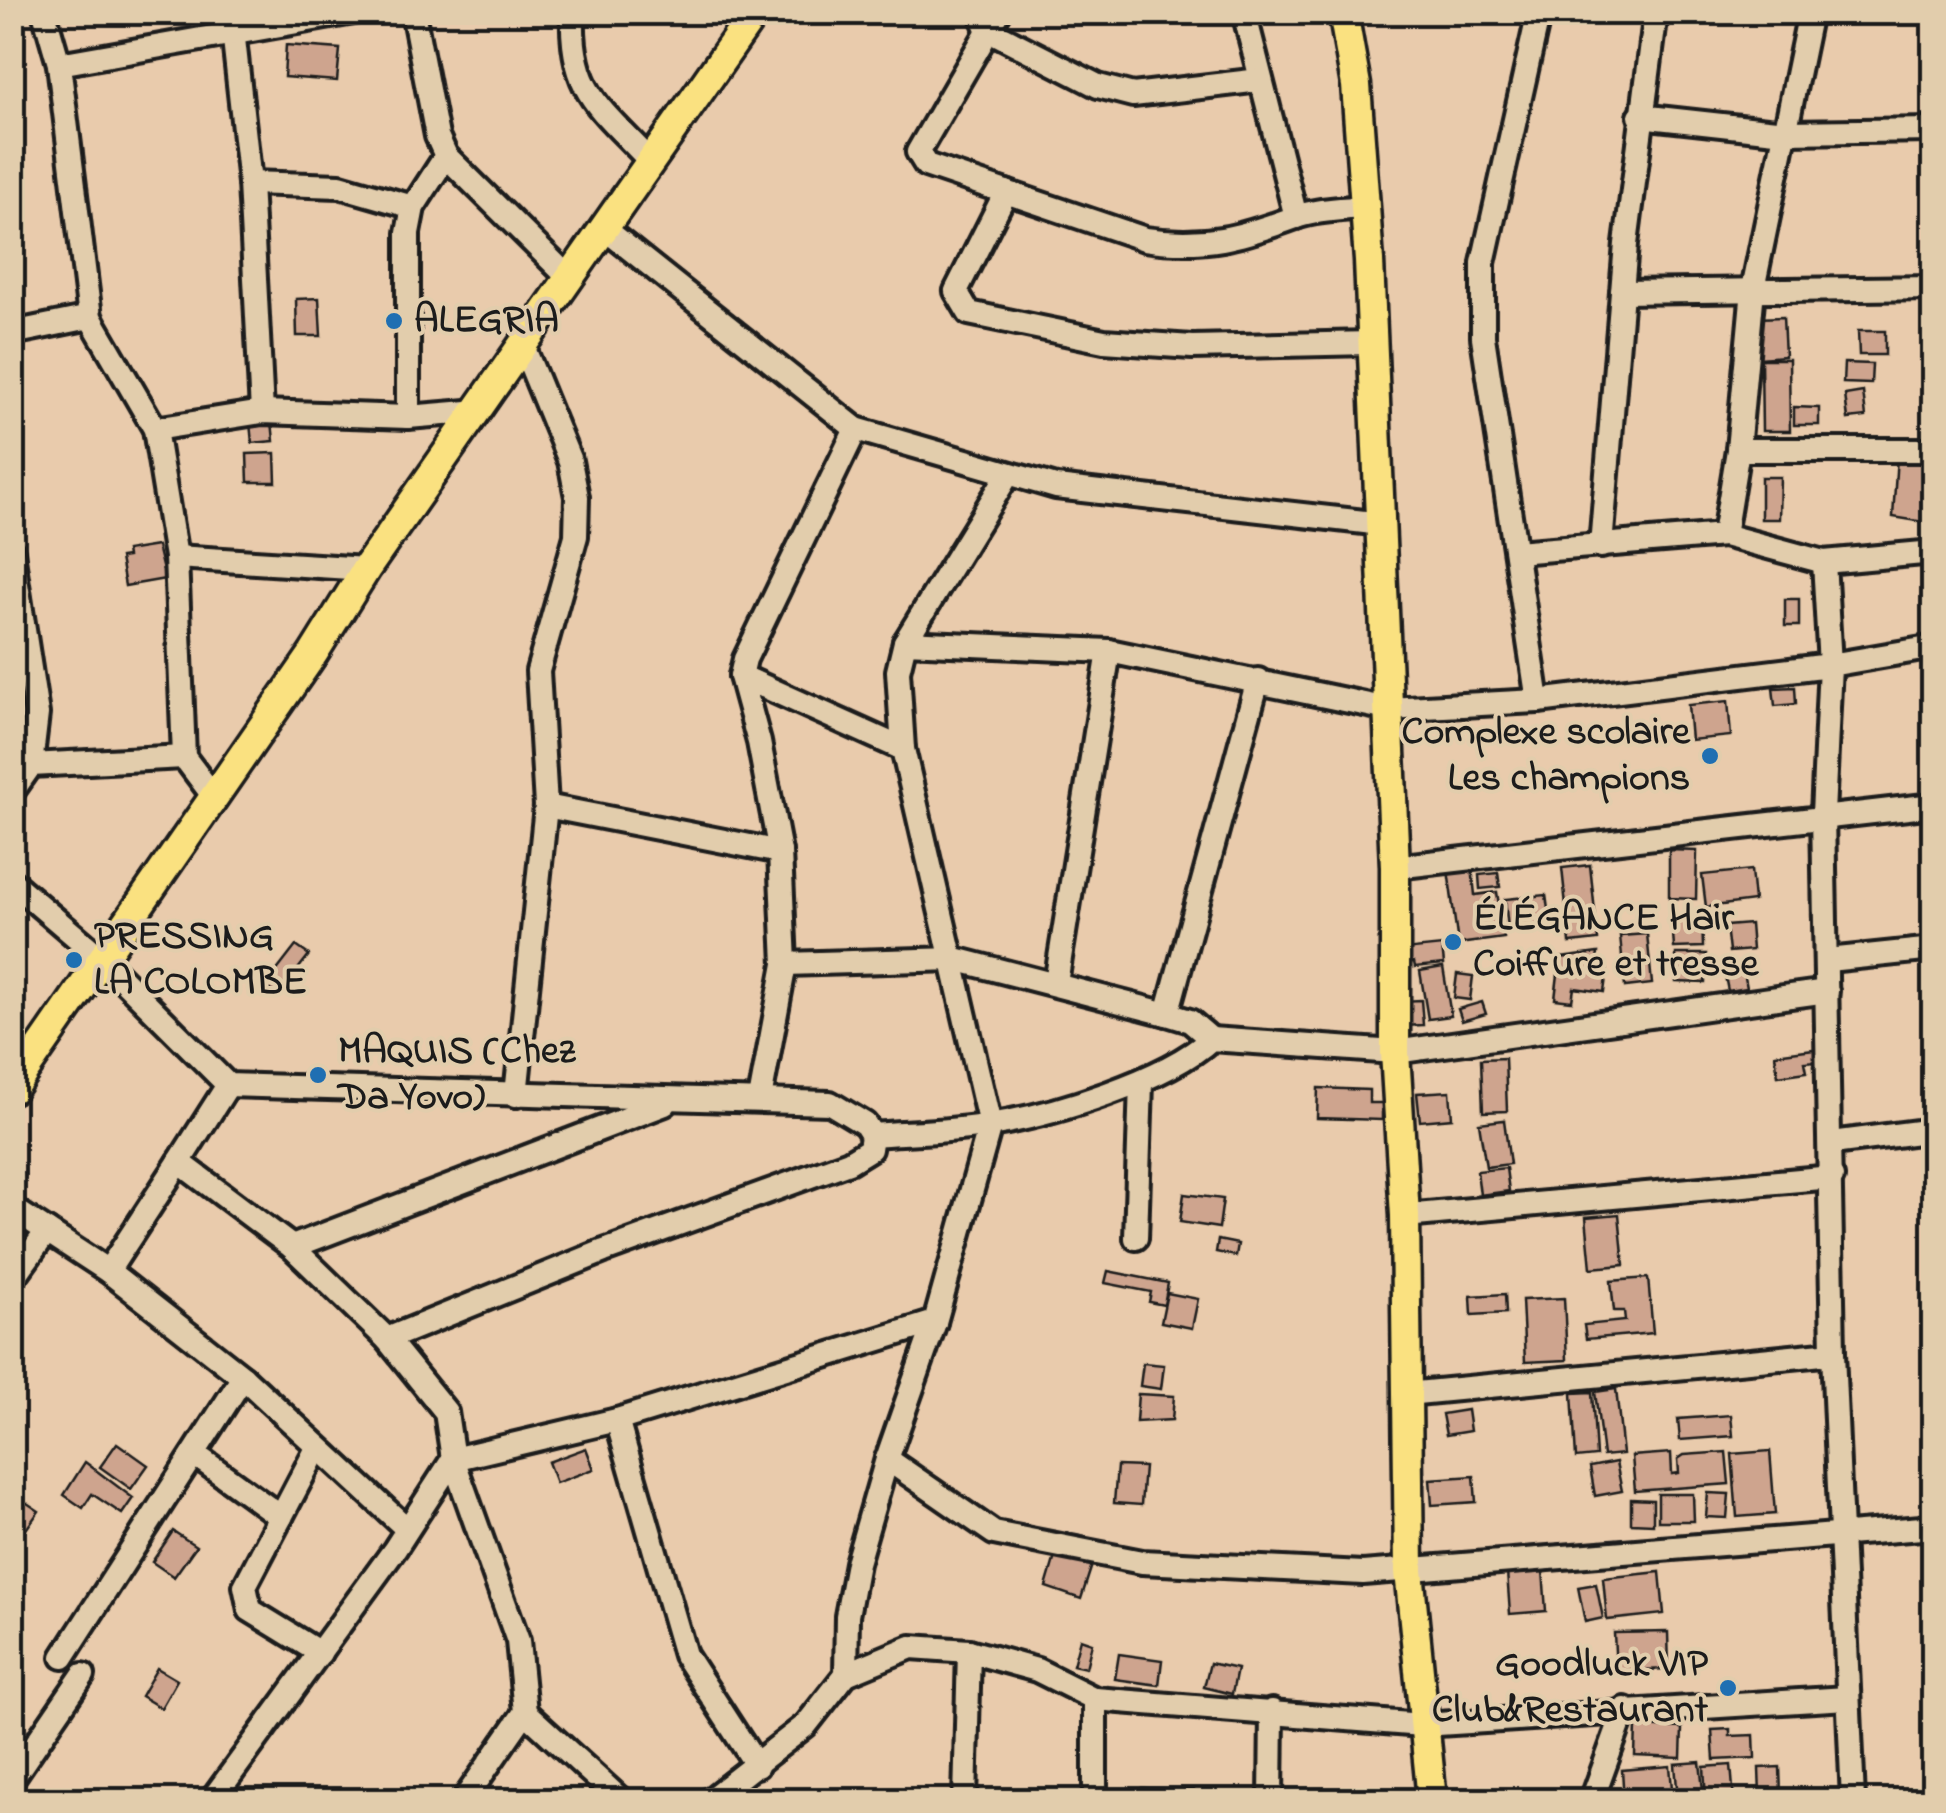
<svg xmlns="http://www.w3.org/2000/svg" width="1946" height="1813" font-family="'Indie Flower',sans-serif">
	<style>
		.building { fill: #cea48e; stroke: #1c1c1c; stroke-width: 2.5 }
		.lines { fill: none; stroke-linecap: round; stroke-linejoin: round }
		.minor-casing { stroke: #1c1c1c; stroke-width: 30 }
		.major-casing { stroke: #1c1c1c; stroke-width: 35 }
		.minor { stroke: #e2cdac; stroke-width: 22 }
		.major { stroke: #fae180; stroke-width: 28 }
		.poi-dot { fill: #1f6fb2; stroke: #e2cdac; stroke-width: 4 }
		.labels { text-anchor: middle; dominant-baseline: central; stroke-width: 8; stroke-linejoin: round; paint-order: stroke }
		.poi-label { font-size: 40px; font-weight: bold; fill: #1c1c1c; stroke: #e2cdac; text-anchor: start }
	</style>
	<rect width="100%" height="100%" fill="#e9cbac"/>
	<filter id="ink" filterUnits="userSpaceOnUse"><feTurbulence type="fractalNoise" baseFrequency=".01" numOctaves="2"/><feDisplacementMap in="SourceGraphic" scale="20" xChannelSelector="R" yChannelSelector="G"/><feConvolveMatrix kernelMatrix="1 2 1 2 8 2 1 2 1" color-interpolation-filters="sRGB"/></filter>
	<g filter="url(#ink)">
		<!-- building -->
		<g class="building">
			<path d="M286,45l54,4 -3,32 -53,-4z"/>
			<path d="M319,298l2,38h-24l-1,-37z"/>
			<path d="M1783,317l2,39 -26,2 -2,-40z"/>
			<path d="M1858,331h27v24h-26z"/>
			<path d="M1761,359h28l1,72h-28z"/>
			<path d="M1844,363l28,1 -1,20 -28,-1z"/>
			<path d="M1863,392l3,25 -18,2 -3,-24z"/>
			<path d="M1794,407l25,1v17h-25z"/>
			<path d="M272,421l2,20 -22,2 -2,-20z"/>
			<path d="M275,453l1,29h-28l-1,-28z"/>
			<path d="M1897,456l30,2 -3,64 -31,-5z"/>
			<path d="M1761,477h19l-1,42h-18z"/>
			<path d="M157,546l8,33 -40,7 -5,-28 7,-1 -1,-6z"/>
			<rect x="1785" y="599" width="14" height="27"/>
			<path d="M1795,687l1,17 -21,2 -2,-18z"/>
			<path d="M1728,701l3,35 -40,4 -3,-35z"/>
			<path d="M1669,850l28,1 -1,48 -27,-1z"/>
			<path d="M1590,865l8,75 -28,3 -8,-75z"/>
			<path d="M1472,867l3,28 22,-3 7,46 -46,6 -10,-74z"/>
			<path d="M1751,870l3,31 -48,6 -4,-32z"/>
			<path d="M1498,873l2,14 -20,2 -1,-14z"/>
			<path d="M1546,895l4,29 -42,5 -3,-30z"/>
			<path d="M1702,917l1,30 -29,1 -2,-29z"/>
			<path d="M1750,924l2,26 -23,2 -3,-26z"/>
			<path d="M1647,934l5,50 -27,3 -5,-51z"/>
			<path d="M296,946l13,9 -32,41 -12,-10z"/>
			<path d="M1442,946l2,18 -29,3 -1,-5 -10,1 -1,-13z"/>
			<path d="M1598,953l-2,16 11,1 -3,22 -30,-4 -2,13 -17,-2 5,-41z"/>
			<path d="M1676,954h30l-1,29 -29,-1z"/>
			<path d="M1443,967l8,49 -23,3 -8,-48z"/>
			<path d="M1744,972l3,16 -19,3 -3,-15z"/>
			<path d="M1457,974l16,2 -3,24 -16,-2z"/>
			<path d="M1421,1000l2,25 -20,1 -2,-25z"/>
			<path d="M1482,1002l4,12 -24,7 -4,-12z"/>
			<path d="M1814,1049l2,12 -11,1 2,10 -29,4 -3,-22z"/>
			<path d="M1505,1058l2,53 -24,1 -2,-53z"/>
			<path d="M1318,1088l51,2v13h13v17l-65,-2z"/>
			<path d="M1450,1091l2,27 -32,3 -3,-28z"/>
			<path d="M1504,1120l6,44 -24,3 -7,-44z"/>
			<path d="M1506,1168l3,23 -29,4 -3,-24z"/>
			<path d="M1184,1194l39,5 -4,29 -39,-6z"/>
			<path d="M1619,1214l5,51 -33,3 -5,-51z"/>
			<path d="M1218,1240l20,4 -2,12 -20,-4z"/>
			<path d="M1108,1271l60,12 -4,22 -15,-3 2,-10 -46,-9z"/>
			<path d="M1648,1278l5,55 -67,6 -2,-14 41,-4 -1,-10h-10l-3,-30z"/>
			<path d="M1167,1293l31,6 -6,29 -31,-6z"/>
			<path d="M1505,1294l1,19 -34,2 -1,-19z"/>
			<path d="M1564,1298l3,62 -42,2 -3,-62z"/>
			<path d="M1143,1363l21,2 -3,24 -21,-3z"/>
			<path d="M1616,1389l7,65 -20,2 -8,-64z"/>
			<path d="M1592,1392l4,64 -20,2 -4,-65z"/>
			<path d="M1138,1394l36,2 -2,24 -36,2z"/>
			<path d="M1467,1410l3,21 -24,4 -4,-21z"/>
			<path d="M1731,1415l2,21 -53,4 -2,-21z"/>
			<path d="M117,1443l31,22 -17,24 -31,-22z"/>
			<path d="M586,1448l8,21 -38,14 -8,-21z"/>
			<path d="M1770,1451l5,63 -38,3 -5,-63z"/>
			<path d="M1726,1452l3,32 -94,7 -3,-35 39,-3 1,21 7,-1 -1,-14 6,-4z"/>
			<path d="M85,1462l48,36 -11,16 -30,-20 -9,14 -19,-13z"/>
			<path d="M1616,1462l6,29 -27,5 -5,-29z"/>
			<path d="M1117,1466l27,1 -3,38 -27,-2z"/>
			<path d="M1474,1476l2,26 -44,3 -2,-26z"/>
			<path d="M12,1493l27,18 -17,24 -10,-7z"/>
			<path d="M1708,1493l21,1 -2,24 -21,-1z"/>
			<path d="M1658,1494h35l1,27h-36z"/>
			<path d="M1631,1499l22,1v24l-22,-1z"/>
			<path d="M173,1531l23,15 -22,31 -22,-15z"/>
			<path d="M1056,1553l36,12 -11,34 -35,-12z"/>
			<path d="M1543,1570l3,41 -36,3 -3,-42z"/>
			<path d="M1660,1572l4,42 -57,6 -4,-42z"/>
			<path d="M1596,1584l7,34 -18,4 -7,-35z"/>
			<path d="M1668,1632l1,37 -53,2 -2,-38z"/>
			<path d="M1080,1639l12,4 -6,25 -13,-3z"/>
			<path d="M1119,1654l43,6 -3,25 -44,-6z"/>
			<path d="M1210,1663l27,6 -5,25 -28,-7z"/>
			<path d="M157,1668l20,12 -16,28 -20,-12z"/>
			<path d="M1636,1726l46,2 -1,30 -46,-2z"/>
			<path d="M1730,1729v7l24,-1 1,23 -41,2 -2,-30z"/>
			<path d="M1700,1762l4,38h-26l-3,-36z"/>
			<path d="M1731,1765l3,35h-28l-2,-33z"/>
			<path d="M1670,1766l3,34h-49l-2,-30z"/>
			<path d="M1780,1767l1,28 -21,1 -1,-28z"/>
			<path d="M1142,1788l52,2v10h-51z"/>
		</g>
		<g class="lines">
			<!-- minor casing -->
			<g class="minor-casing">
				<g id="minor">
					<path d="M44,12l15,52 31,253 65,112 21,128 8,200 30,40"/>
					<path d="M231,12l19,171 12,229"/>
					<path d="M413,12l24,124 9,20 124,123"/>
					<path d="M573,12c-3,81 27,95 78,150"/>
					<path d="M999,12l-81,140 8,13 219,74c60,9 97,-2 151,-22 21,-8 48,-7 70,-11"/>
					<path d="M1244,12l52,205"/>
					<path d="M982,16l5,13 111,57 35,9 127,-15"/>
					<path d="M59,64l295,-52"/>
					<path d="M1640,116l145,16 149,-2"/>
					<path d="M250,183l90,3 73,21"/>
					<path d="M1006,192l-50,99 13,22 135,28 88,6 179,-4"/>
					<path d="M605,229l251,200 200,58 326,37"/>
					<path d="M1622,292l312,-4"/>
					<path d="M12,333l78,-16"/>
					<path d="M408,417v-184l5,-26 33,-51"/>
					<path d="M155,429l107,-17 146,5 71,-6"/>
					<path d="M1738,450h196"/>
					<path d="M1724,535l14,-85 15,-161 57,-277"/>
					<path d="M1601,546l25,-302 30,-232"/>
					<path d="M12,552l25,162 -6,51 -19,27"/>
					<path d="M1516,552l208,-17 100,27 110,-10"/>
					<path d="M176,557l190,12"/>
					<path d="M1824,562l6,103 -7,149 10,539 20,447"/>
					<path d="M905,642l204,9 279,58 150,-8 292,-36 104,-18"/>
					<path d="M741,676l162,73"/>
					<path d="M1538,701l-55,-364v-74l56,-251"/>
					<path d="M31,765l153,-8"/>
					<path d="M546,806l234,46"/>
					<path d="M1395,867l539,-62"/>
					<path d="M12,882l90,77 126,126 602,18 35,21 7,11"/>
					<path d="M1828,960l106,-11"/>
					<path d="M785,964l170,-5 212,55 23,7 21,18"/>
					<path d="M1056,983l53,-332"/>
					<path d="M1167,1014l91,-334"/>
					<path d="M228,1085l-49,77 113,85 95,92 59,73 7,47 65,182 7,71 96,88"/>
					<path d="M516,1095l30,-289 -8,-135 38,-135 1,-39 -7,-36 -47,-115"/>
					<path d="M760,1099l25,-135 -5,-112 -21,-110 -18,-66 4,-17 111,-230"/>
					<path d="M872,1135c39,-3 79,-3 117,-10 61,-9 178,-45 222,-86l184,13 432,-61"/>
					<path d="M1832,1143l102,-13"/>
					<path d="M12,1208l96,63 135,106 164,152"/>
					<path d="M1405,1216l427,-39"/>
					<path d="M1136,1238l5,-156"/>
					<path d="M292,1247l373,-143"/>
					<path d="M108,1271l71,-109"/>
					<path d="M12,1280l35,-49"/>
					<path d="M387,1339l217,-88 245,-89 21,-13 2,-14"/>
					<path d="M1406,1394l427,-41"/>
					<path d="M617,1420l68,235 72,111"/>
					<path d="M317,1448l-72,138 5,24 70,43"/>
					<path d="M194,1454l87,63"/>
					<path d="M887,1459l107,74 148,29 221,11 571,-46"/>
					<path d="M63,1657l180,-280"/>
					<path d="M846,1674l65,-27 58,4 68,19 58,29 327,26 425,-27"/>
					<path d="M12,1779l71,-104"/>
					<path d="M212,1800l183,-251 58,-90 164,-39 318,-98"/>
					<path d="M464,1800l61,-88"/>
					<path d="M710,1800l96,-75 40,-51 1,-58 10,-53 30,-104 48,-137 55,-197 -87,-376 -5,-78 7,-29 102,-166"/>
					<path d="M965,1800l4,-149"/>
					<path d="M1095,1800v-101"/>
					<path d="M1271,1800l1,-89"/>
					<path d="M1592,1800l33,-91"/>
				</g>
			</g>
			<!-- major casing -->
			<g class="major-casing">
				<g id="major">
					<path d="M1343,12l13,73 13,176 26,606v185l10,164 4,355 23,229"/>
					<path d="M12,1089l301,-435 53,-85 389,-557"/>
				</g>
			</g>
			<!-- minor -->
			<use href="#minor" class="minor"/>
			<!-- major -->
			<use href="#major" class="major"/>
		</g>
	</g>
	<!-- markers -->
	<g class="poi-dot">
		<circle cx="394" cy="321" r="10"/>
		<circle cx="1710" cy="756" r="10"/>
		<circle cx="1453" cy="942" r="10"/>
		<circle cx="74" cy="960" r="10"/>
		<circle cx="318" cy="1075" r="10"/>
		<circle cx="1728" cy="1688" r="10"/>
	</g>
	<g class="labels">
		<!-- poi labels -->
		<g class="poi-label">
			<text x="414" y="321">ALEGRIA</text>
			<text x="1690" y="733" text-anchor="end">Complexe scolaire<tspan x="1690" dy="46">Les champions</tspan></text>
			<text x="1473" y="919">ÉLÉGANCE Hair<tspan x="1473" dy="46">Coiffure et tresse</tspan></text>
			<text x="94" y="937">PRESSING<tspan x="94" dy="46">LA COLOMBE</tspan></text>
			<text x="338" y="1052">MAQUIS (Chez<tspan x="338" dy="46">Da Yovo)</tspan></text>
			<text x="1708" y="1665" text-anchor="end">Goodluck VIP<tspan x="1708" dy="46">Club&amp;Restaurant</tspan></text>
		</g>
	</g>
	<!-- margin -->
	<rect width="1946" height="1813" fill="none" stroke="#e2cdac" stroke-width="50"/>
	<rect x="25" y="25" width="1896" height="1763" fill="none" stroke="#1c1c1c" stroke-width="4" filter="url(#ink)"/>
</svg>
